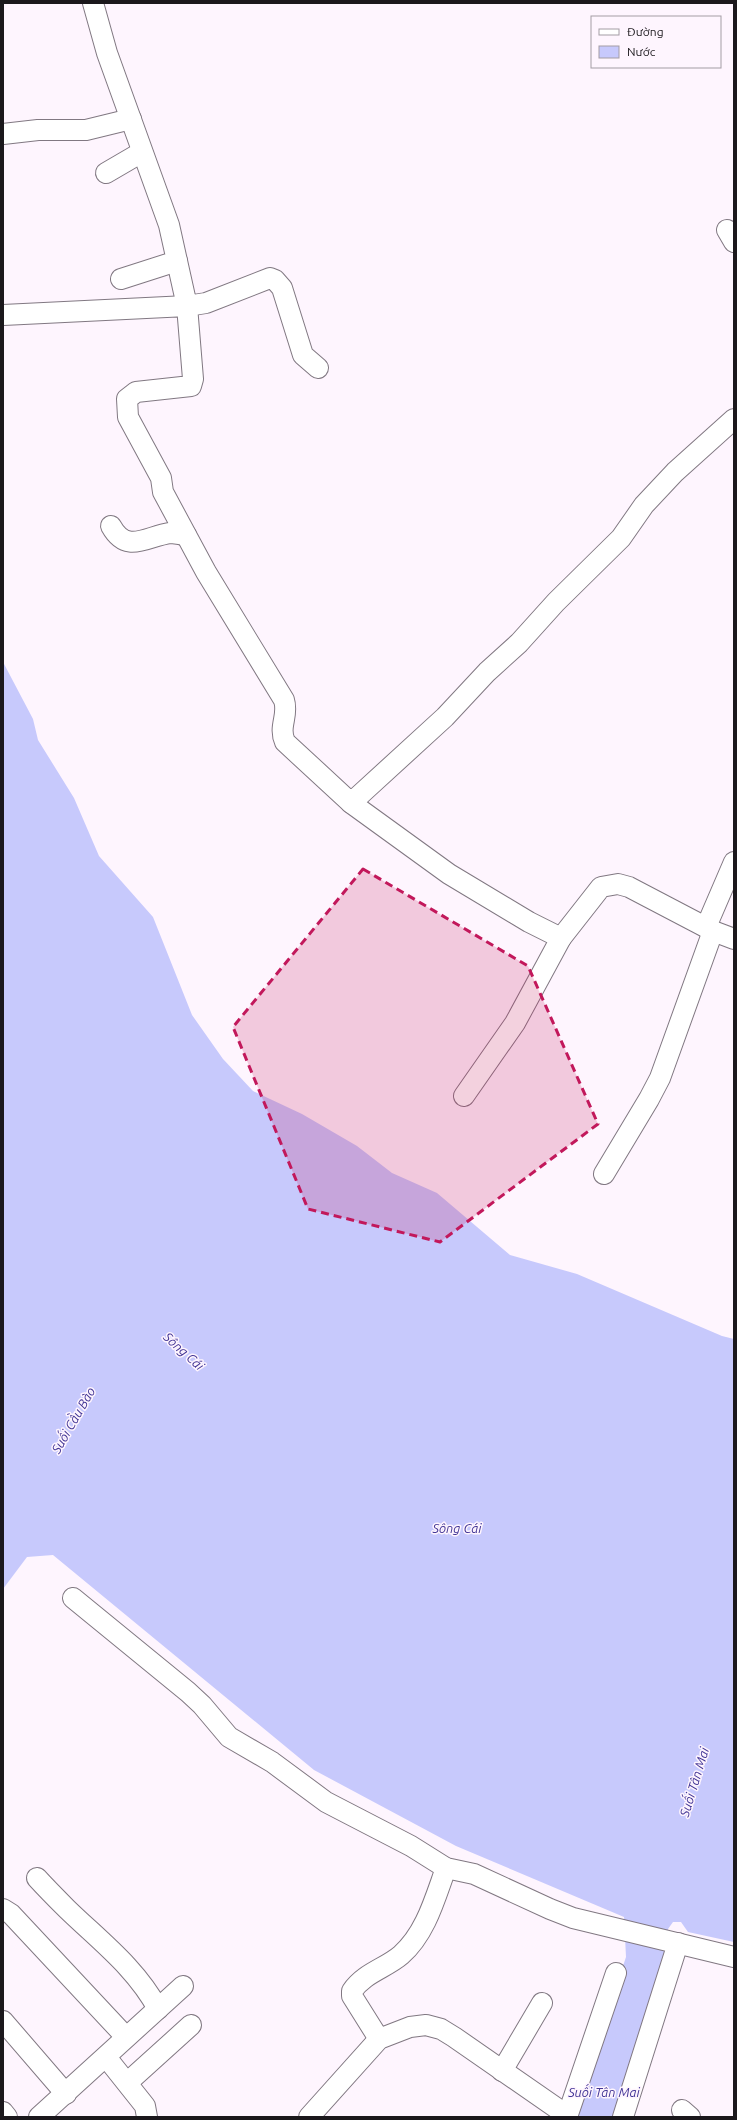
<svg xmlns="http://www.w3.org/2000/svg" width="737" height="2120" font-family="Ubuntu,sans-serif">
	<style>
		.water { fill: #c7c9fc }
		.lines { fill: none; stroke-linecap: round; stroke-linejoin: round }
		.minor-casing { stroke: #817882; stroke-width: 22 }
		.minor { stroke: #fff; stroke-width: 20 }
		.marked { fill: #c2185b; fill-opacity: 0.2; stroke: #c2185b; stroke-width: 3; stroke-dasharray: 8 5; stroke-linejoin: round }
		.labels { text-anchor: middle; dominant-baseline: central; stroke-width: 3; stroke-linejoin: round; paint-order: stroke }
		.water-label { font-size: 13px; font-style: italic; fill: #433696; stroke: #fef5fe }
	</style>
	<rect width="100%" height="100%" fill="#fef5fe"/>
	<!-- water -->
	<path class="water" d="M3,662l30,57 5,21 36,58 25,58 54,61 39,98 31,44 30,32 49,23 55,32 35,27 45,20 73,62 67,19 145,62 12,3v603l-46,-10 -7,-10h-8l-5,7v20l-50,168h-45l53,-160 -2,-40 -168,-71 -142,-76 -261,-215 -26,2 -24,32z"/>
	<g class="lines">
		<!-- minor casing -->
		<g class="minor-casing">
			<g id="minor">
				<path d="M93,3l14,50 62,172 8,36 -56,18"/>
				<path d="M3,134l35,-4h48l45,-11"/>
				<path d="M106,173l36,-21"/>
				<path d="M727,230l7,12"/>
				<path d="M177,261l10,45 19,-3 64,-25 5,2 7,8 21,67 15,13"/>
				<path d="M3,315l184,-9 6,73 -2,7 -55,6 -9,7 1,18 33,61 2,14 43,80 78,128c5,16 -6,26 1,42l66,61 94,-86 42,-45 32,-29 37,-41 65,-64 23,-33 31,-33 59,-53"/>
				<path d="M111,526c16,29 36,10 59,7 5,0 11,2 16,2"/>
				<path d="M351,803l98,71 80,48 32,16 40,-51 17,-3 11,3 84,44 21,8"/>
				<path d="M706,927l28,-65"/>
				<path d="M464,1096l51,-73 46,-85"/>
				<path d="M604,1174l45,-75 11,-21 53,-147"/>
				<path d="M73,1598l115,94 14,13 27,32 43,25 54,40 85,44 35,22 28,6 76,35 23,9 161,39"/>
				<path d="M37,1878c10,11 20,21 30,31 33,32 69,59 91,100"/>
				<path d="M3,1909l8,5 115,123"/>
				<path d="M3,2021l63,73"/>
				<path d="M379,2039l-27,-43v-5c12,-18 34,-23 49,-36 25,-22 34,-57 45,-87"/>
				<path d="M106,2057l39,49 2,11"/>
				<path d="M502,2071l40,-68"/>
				<path d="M128,2082l63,-57"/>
				<path d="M682,2110l8,7"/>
				<path d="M3,2112l4,5"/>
				<path d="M39,2117l144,-131"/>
				<path d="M309,2117l70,-78 31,-12 16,-2 15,4 13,8 114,79"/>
				<path d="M567,2117l49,-144"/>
				<path d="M623,2117l55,-174"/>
			</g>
		</g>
		<!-- minor -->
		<use href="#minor" class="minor"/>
	</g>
	<!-- marked area -->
	<path class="marked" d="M363,869l165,97 70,158 -158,118 -132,-33 -75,-182z"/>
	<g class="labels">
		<!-- water labels -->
		<g class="water-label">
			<text transform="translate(184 1351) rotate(42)">Sông Cái</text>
			<text transform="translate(73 1420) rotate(-60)">Suối Cầu Bào</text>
			<text x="457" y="1528">Sông Cái</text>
			<text transform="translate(694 1782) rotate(-73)">Suối Tân Mai</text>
			<text x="604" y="2092">Suối Tân Mai</text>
		</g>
	</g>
	<!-- border -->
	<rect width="737" height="2120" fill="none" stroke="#1b181c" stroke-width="8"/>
	<!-- legend -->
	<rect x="591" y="16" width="130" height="52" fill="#fef5fe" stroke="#a39da4"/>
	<rect x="599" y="29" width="20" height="6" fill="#ffffff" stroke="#a39da4"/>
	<text x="627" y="36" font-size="12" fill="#1b181c">Đường</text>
	<rect x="599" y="46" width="20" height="12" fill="#c7c9fc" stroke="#a39da4"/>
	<text x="627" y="56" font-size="12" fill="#1b181c">Nước</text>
</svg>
